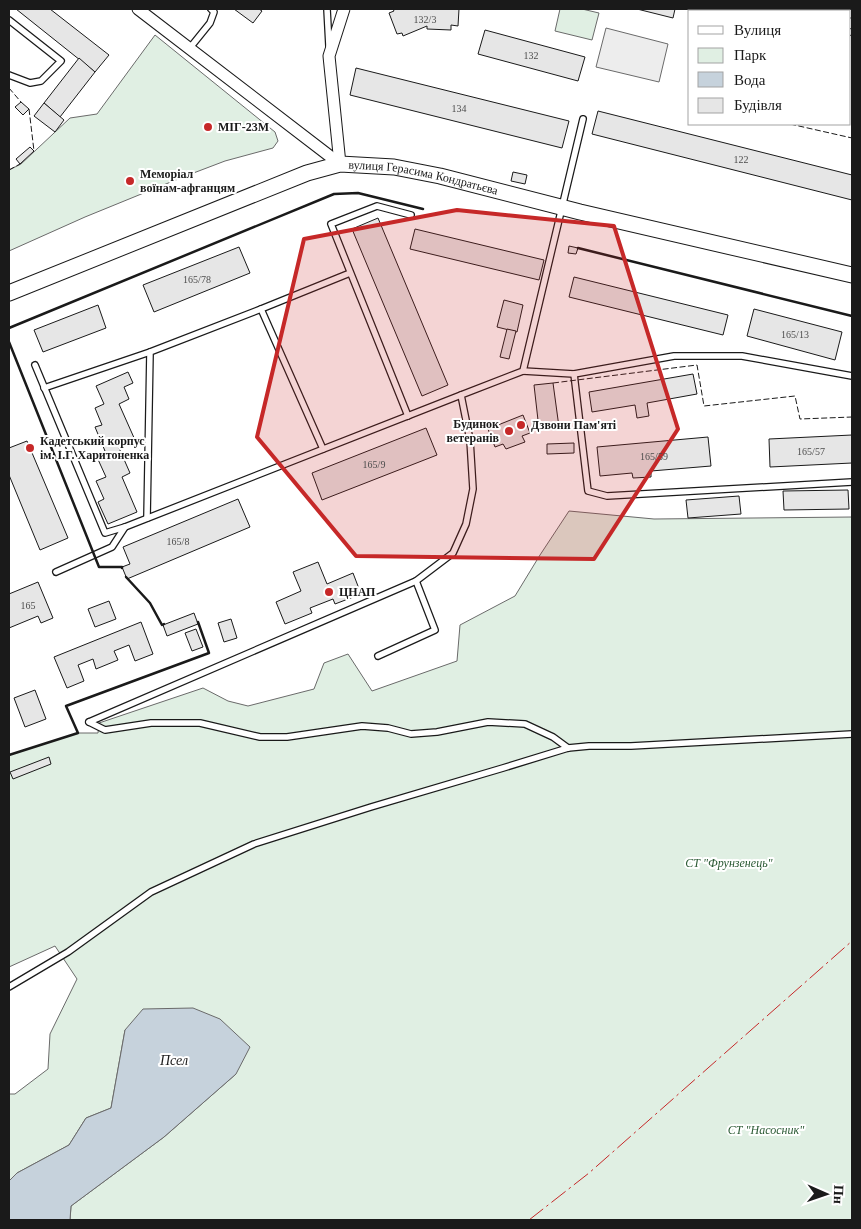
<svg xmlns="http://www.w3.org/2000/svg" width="861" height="1229" font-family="'Times New Roman',serif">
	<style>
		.green { fill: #e0efe3; stroke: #6a6a6a }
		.parking { fill: #ededed; stroke: #6a6a6a }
		.water { fill: #c6d2dc; stroke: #6a6a6a }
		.building { fill: #e6e6e6; stroke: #1a1a1a }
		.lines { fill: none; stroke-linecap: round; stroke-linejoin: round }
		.lane-casing { stroke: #1a1a1a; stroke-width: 8 }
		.street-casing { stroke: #1a1a1a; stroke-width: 13 }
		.secondary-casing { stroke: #1a1a1a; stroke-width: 17 }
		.lane { stroke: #fff; stroke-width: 5.5 }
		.street { stroke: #fff; stroke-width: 11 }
		.secondary { stroke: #fff; stroke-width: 15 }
		.fence { stroke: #1a1a1a; stroke-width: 1; stroke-dasharray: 6 2.5; stroke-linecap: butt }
		.wall { stroke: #1a1a1a; stroke-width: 2.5 }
		.power { stroke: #c62828; stroke-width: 1; stroke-dasharray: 18 4 2.5 4; stroke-linecap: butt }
		.marked { fill: #c62828; fill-opacity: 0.2; stroke: #c62828; stroke-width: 4; stroke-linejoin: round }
		.poi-dot { fill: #c62828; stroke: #fff; stroke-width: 2 }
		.labels { text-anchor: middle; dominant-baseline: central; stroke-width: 4; stroke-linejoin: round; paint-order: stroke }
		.number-label { font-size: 10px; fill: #4d4d4d }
		.poi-label { font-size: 12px; font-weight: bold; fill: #1a1a1a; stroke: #fff; text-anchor: start }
		.street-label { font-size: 12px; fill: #1a1a1a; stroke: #fff }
		.park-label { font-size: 12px; font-style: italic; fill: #2b5a34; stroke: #fff }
		.water-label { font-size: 14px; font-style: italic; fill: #1a1a1a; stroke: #fff }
	</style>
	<rect width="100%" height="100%" fill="#fff"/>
	<!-- green -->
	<g class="green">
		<path d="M560,9h22l17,4 -7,27 -37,-9z"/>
		<path d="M155,35l120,97 3,9 -5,7 -48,13 -42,16 -98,40 -76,34v-81l12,-6 49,-46 27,-4z"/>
		<path d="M569,511l85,8 198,-2v703h-782l1,-14 93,-69 72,-63 -111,-44 -14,78 -25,10 -17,27 -52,28 -8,8v-87h6l33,-25 2,-35 27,-55 -22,-33 -46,21v-212l69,-22h20l1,-10 104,-35 25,13 20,5 66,-17 10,-26 24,-9 24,37 85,-30 3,-36 55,-29 25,-41z"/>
	</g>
	<!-- parking -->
	<path class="parking" d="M606,28l62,16 -9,38 -63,-15z"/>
	<!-- water -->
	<path class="water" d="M193,1008l27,11 30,28 -14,27 -72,63 -93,69 -1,14h-61v-39l8,-8 52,-28 17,-27 25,-10 14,-78 18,-21z"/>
	<!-- building -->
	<g class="building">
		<path d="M16,9h34l59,46 -14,17z"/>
		<path d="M234,9h25l3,2 -9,12z"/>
		<path d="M393,9h66l-1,17 -7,-1v5l-24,-1v-3l-24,10 -1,-3 -5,1 -8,-21 5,-2z"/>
		<path d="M637,9h38l-2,9z"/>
		<path d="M485,30l100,27 -7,24 -100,-27z"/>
		<path d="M79,58l16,14 -35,45 -16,-14z"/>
		<path d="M356,68l213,53 -7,27 -212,-53z"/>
		<path d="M21,102l8,7 -6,6 -8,-8z"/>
		<path d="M44,103l20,17 -9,12 -21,-16z"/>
		<path d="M598,111l254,64v25l-260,-66z"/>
		<path d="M30,147l4,4 -14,13 -4,-5z"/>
		<path d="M513,172l14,3 -2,9 -14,-3z"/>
		<path d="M378,218l70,167 -26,11 -70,-167z"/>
		<path d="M415,229l129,31 -5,20 -129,-31z"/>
		<path d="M569,246l9,2 -2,6 -8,-1z"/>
		<path d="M239,247l11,26 -96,39 -11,-27z"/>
		<path d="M574,277l154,38 -5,20 -154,-38z"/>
		<path d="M504,300l19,5 -6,27 -20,-5z"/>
		<path d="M98,305l8,23 -63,24 -9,-22z"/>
		<path d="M754,309l88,23 -7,28 -88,-24z"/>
		<path d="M507,329l9,2 -7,28 -9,-2z"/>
		<path d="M128,372l5,11 -9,4 5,12 -10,5 16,36 -16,8 11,25 -8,4 15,35 -29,12 -10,-22 6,-3 -8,-18 10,-4 -10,-22 9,-4 -10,-24 7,-2 -7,-17 9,-4 -8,-18z"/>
		<path d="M693,374l4,20 -50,9 2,13 -12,2 -2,-13 -43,7 -3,-20z"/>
		<path d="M553,383l6,44 -20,2 -5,-44z"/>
		<path d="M523,415l7,18 -8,3 3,6 -19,7 -3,-5 -8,3 -7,-18z"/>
		<path d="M426,428l11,27 -115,45 -10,-27z"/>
		<path d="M852,435v28l-82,4 -1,-28z"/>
		<path d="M708,437l3,29 -60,5v6l-18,1 -1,-5 -32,3 -3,-29z"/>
		<path d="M27,441l41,97 -28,12 -31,-75v-27z"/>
		<path d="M574,443v10l-27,1v-10z"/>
		<path d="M848,490l1,19 -65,1 -1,-19z"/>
		<path d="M739,496l2,18 -53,4 -2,-18z"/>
		<path d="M238,499l12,28 -123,52 -5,-12 8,-3 -7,-17z"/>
		<path d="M318,562l9,22 26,-11 8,21 -26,10 -2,-5 -23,9 2,5 -27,11 -9,-22 25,-11 -8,-19z"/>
		<path d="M38,582l15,36 -12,5 -3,-7 -29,12v-34z"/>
		<path d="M109,601l7,18 -21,8 -7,-18z"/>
		<path d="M194,613l4,11 -31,12 -4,-11z"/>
		<path d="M231,619l6,19 -13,4 -6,-19z"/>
		<path d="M141,622l12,32 -18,7 -6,-16 -15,6 4,9 -22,9 -3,-10 -15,6 6,16 -17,7 -13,-31z"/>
		<path d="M196,629l7,18 -11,4 -7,-18z"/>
		<path d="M35,690l11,29 -21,8 -11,-29z"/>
		<path d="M49,757l2,7 -38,15 -3,-7z"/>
	</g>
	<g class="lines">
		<!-- lane casing -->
		<g class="lane-casing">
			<g id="lane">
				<path d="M327,9l2,37"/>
				<path d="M9,20l52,41 -20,20 -11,2 -21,-8"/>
				<path d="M850,32h2"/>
				<path d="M189,49l21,-26 4,-11 -3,-3"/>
				<path d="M261,309l89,-36"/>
				<path d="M35,365l70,168 20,-6"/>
				<path d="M523,371l51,3 100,-18h68l110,20"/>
				<path d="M574,374l14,117 19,5 245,-14"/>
				<path d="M44,388l106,-36"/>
				<path d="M408,416l-77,-192 46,-18 34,9"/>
				<path d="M147,518l3,-166 111,-43 62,140"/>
				<path d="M56,572l56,-25 13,-20 336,-132"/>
				<path d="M378,656l57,-26 -19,-49"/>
				<path d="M89,722l327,-141 37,-28 13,-29 7,-35 -3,-49 -9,-45 62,-24 60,-252"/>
				<path d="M89,722l16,8 46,-7h49l60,14h27l75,-11 26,2 23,6 26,-2 51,-10 37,2 28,13 15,11"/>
				<path d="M9,987l59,-35 83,-60 103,-48 117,-37 132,-39 65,-20 21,-2h42l221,-12"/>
			</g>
		</g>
		<!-- street casing -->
		<g class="street-casing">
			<g id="street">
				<path d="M138,9l202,155"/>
				<path d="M340,164l-11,-108 15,-47"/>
			</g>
		</g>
		<!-- secondary casing -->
		<g class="secondary-casing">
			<g id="secondary">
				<path id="s1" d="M9,293l298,-120 33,-9 54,3 46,9 140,36 272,63"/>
			</g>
		</g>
		<!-- lane -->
		<use href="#lane" class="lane"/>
		<!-- street -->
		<use href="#street" class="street"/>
		<!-- secondary -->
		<use href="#secondary" class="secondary"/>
		<!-- fence -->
		<g class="fence">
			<path d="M800,9l13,2"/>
			<path d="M719,11l1,-2"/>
			<path d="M850,18h2"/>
			<path d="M9,88l12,14"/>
			<path d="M29,109l5,42"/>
			<path d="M790,124l62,14"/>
			<path d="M9,170l11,-6"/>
			<path d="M553,383l144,-18 7,41 91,-10 5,23 52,-2"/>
		</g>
		<!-- wall -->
		<g class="wall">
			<path d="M578,248l274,68"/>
			<path d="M9,328l325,-134 24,-1 65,16"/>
			<path d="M9,342l90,225h23v1"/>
			<path d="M126,577l24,26 12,22 2,-1"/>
			<path d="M9,755l69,-22 -12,-27 143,-53 -11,-31"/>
		</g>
		<!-- power -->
		<path class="power" d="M529,1220l60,-47 263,-232"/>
	</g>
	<!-- marked area -->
	<path class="marked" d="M457,210l157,16 64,203 -84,130 -238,-3 -99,-119 47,-198z"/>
	<!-- markers -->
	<g class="poi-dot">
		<circle cx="208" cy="127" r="5"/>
		<circle cx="130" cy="181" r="5"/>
		<circle cx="521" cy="425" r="5"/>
		<circle cx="509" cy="431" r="5"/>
		<circle cx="30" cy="448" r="5"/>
		<circle cx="329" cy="592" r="5"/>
	</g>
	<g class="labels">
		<!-- number labels -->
		<g class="number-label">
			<text x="425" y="19">132/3</text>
			<text x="531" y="55">132</text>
			<text x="459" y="108">134</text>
			<text x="741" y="159">122</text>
			<text x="197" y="279">165/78</text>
			<text x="795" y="334">165/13</text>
			<text x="811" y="451">165/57</text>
			<text x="654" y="456">165/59</text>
			<text x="374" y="464">165/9</text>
			<text x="178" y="541">165/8</text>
			<text x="28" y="605">165</text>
		</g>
		<!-- poi labels -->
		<g class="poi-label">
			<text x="218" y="127">МІГ-23М</text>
			<text x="140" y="174">Меморіал<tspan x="140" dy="14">воїнам-афганцям</tspan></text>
			<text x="499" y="424" text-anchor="end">Будинок<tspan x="499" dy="14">ветеранів</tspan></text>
			<text x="531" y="425">Дзвони Пам'яті</text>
			<text x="40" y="441">Кадетський корпус<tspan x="40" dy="14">ім. І.Г. Харитоненка</tspan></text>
			<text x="339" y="592">ЦНАП</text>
		</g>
		<!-- street labels -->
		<g class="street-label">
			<text stroke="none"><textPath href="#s1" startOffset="440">вулиця Герасима Кондратьєва</textPath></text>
		</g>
		<!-- park labels -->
		<g class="park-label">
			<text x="729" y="863">СТ "Фрунзенець"</text>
			<text x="766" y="1130">СТ "Насосник"</text>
		</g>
		<!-- water labels -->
		<g class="water-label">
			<text x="174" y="1060">Псел</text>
		</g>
	</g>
	<!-- border -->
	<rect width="861" height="1229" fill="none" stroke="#1a1a1a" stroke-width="20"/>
	<!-- legend -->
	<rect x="688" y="10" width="162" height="115" fill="#ffffff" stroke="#a3a3a3"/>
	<rect x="698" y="26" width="25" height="8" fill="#ffffff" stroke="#a3a3a3"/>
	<text x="734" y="35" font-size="15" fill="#1a1a1a">Вулиця</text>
	<rect x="698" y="48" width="25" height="15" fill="#e0efe3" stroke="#a3a3a3"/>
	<text x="734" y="60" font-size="15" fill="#1a1a1a">Парк</text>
	<rect x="698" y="72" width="25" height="15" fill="#c6d2dc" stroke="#a3a3a3"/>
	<text x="734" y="85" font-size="15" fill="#1a1a1a">Вода</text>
	<rect x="698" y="98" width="25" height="15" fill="#e6e6e6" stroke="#a3a3a3"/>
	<text x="734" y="110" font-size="15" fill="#1a1a1a">Будівля</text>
	<!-- north arrow -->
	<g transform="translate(826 1194) rotate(92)" stroke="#ffffff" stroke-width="4" paint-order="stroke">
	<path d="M0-4L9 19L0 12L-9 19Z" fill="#1a1a1a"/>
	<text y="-8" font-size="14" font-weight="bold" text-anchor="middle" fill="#1a1a1a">Пн</text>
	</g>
</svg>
